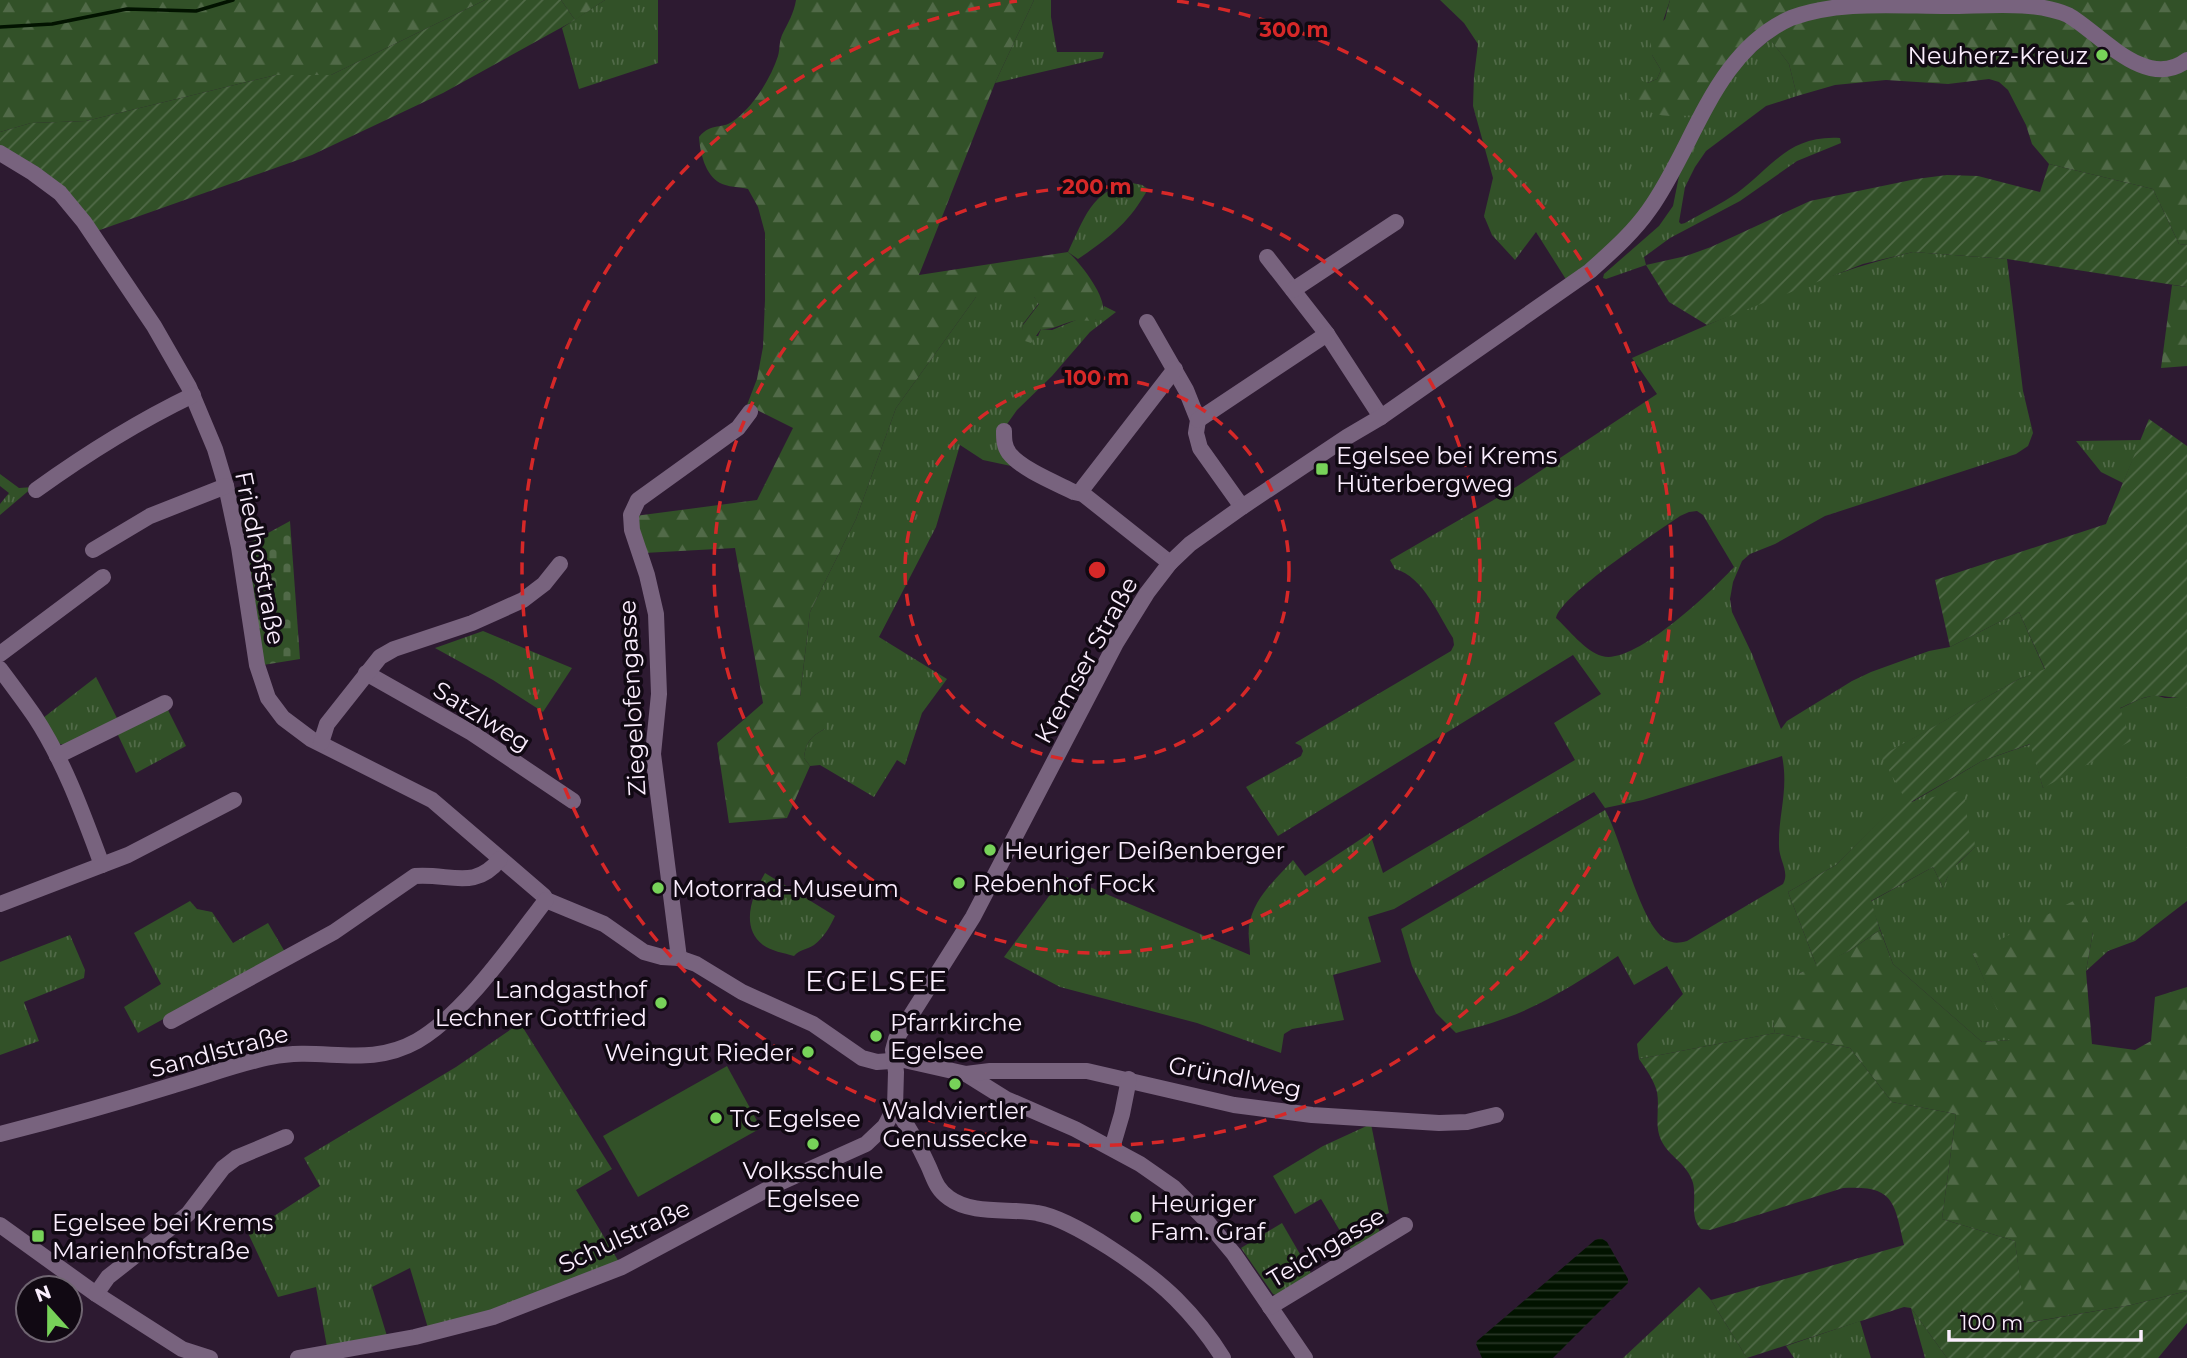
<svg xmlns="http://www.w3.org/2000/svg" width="2187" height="1358" font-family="Montserrat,sans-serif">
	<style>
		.grass { fill: url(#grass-tufts); fill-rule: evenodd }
		.forest { fill: url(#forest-firs) }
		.cemetery { fill: url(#cemetery-stones) }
		.garden { fill: url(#garden-furrows) }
		.pitch { fill: #325128 }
		.water { fill: url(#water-rules) }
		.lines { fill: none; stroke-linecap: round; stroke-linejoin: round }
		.stream { stroke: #021300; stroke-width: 3.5 }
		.minor { stroke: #78637e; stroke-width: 16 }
		.ring { fill: none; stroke: #d62828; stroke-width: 3.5; stroke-dasharray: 12 9 }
		.poi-dot { fill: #77d259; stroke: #110913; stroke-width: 2.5 }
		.labels { text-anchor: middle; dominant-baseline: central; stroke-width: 7; stroke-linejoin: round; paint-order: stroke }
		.poi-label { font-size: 24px; fill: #fbeefe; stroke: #110913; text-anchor: start }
		.street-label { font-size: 24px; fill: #fbeefe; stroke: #110913 }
		.quarter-label { font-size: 28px; letter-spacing: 2px; fill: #fbeefe; stroke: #110913 }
		.centre { fill: #d62828; stroke: #110913; stroke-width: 3.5 }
		.ring-label { font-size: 21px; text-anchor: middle; font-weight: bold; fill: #d62828; stroke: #110913; stroke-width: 7; stroke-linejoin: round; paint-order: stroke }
	</style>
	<defs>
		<pattern id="grass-tufts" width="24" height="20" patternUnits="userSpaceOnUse" patternTransform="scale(1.75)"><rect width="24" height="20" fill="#325128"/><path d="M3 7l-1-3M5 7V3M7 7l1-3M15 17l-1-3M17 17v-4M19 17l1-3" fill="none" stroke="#516a48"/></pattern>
		<pattern id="forest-firs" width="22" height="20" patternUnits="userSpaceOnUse" patternTransform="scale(1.75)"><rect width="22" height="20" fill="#325128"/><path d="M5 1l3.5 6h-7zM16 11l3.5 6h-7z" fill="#516a48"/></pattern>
		<pattern id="cemetery-stones" width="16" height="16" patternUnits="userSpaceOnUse" patternTransform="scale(1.75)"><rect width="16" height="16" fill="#325128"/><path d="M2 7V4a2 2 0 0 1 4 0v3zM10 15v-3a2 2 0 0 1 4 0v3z" fill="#516a48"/></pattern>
		<pattern id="garden-furrows" width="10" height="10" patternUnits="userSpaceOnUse" patternTransform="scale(1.75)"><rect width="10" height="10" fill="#325128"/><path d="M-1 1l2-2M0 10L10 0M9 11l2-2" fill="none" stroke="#516a48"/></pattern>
		<pattern id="water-rules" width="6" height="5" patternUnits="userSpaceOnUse" patternTransform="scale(1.75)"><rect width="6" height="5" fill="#021300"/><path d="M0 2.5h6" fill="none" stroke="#283626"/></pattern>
	</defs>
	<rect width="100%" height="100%" fill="#2d1a31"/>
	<!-- grass -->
	<g class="grass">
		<path d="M605,0h53v63l-79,26 -17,-61z"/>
		<path d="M1034,0h17v17l6,35h47l-2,6 -107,25z"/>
		<path d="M1440,0h230l-18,55 9,15 -4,9 -10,4 48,32 -50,92 -29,32 -49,42 -31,-49 -21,28 -23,-25 -8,-19 9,-38 -20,-72 1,-30 4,-32 -14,-21z"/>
		<path d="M1770,39l19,25 8,32 -31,10 -60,45 -11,16 -10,20 -6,35 2,2 4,-1c17,-10 36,-19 52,-30 36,-27 52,-58 103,-55l1,5 -44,18 -57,40 -70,37 -26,19 2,8 -40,14 -3,-1 1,-4 55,-48 14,-20 6,-30 40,-81 19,-28z"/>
		<path d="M1132,183l10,2 6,4c-19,34 -39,49 -70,70l-10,-7c16,-32 23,-63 64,-69z"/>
		<path d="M1913,252l94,7 16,132 10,42 -5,13 -12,8 -191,62 -50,28 -25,10 -8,7 -9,21 -3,17 2,13 20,42 29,75 6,-8 65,-40 19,-9 58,-21 21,-4 69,-35 26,58 -26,9 -137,77 23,41 -69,68 -48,27 29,75 -17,6 -27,51 2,9 -136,26 -2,-15 46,-50 -16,-28 -33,19 -16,-29c-37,24 -74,49 -115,63 -15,6 -31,9 -47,14l-20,-20 -24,-47 -11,-37 204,-119c17,30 35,113 60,129 8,5 14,4 22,2l96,-57c7,-12 -4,-24 -4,-38 -1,-31 10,-56 3,-90l-139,44 -38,8 -11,-16 -200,117 -26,8 13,45 -48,13 11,45 -52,9 -8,5 -3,19 -84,-30 -137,-36 -56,-30 48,-65 14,-15 184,78c0,-9 -2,-19 -1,-29 4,-27 26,-46 44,-66l12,16 65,-43 13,40 192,-113 -21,-37 47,-29 -28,-39 -295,181 -32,-49 55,-31 2,-5 -2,-5 -6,-3 156,-92 3,-6 -1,-7c-15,-23 -29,-61 -58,-69l-5,-9 126,-73 141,-93 -25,-36c91,-40 184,-83 281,-106zM1697,511l6,4 31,52c-21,23 -100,99 -132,89 -17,-5 -33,-26 -46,-38 6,-24 101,-86 124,-102l9,-4z"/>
		<path d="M976,297h58l5,6 -16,21 -1,11 16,1 3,-7 11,1 24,-10h19l6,-5 3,-9 12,6 -26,20 -38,44 -35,34 -17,24 20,34 -37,-8 -23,-15 -24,82 -57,110 68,42 -25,34 -17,52 -8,-5 -23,37 -54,-32 -10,1 -6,-8c2,-16 7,-22 21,-29l-25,-32 10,-85 46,-93 40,-111z"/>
		<path d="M2141,440l-18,43 -22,-11 -25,-31z"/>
		<path d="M0,474l19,14 14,-1 -33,28v-11l9,-11 -9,-7z"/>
		<path d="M483,631l89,37 -29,44 -50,-32 -58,-32z"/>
		<path d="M96,677l22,43 -54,25 -7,-2 -14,-25z"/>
		<path d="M2155,695l10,3h22v203l-52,40 -27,10 -22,20 7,-39 -120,22 38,86 -29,2 -89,-78 -23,-62 63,-35 10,21 7,-17 25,-24 -66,-43 73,-43 49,-17 12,44 76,-79 21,-10z"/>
		<path d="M167,708l19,38 -50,27 -19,-40z"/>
		<path d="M765,873l70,43c-5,11 -11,21 -21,29 -7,5 -14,4 -20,11 -10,-3 -23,-5 -31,-11 -24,-19 -10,-51 2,-72z"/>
		<path d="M190,901l7,8 15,3 21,31 35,-20 17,29 -147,81 -14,-26 37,-23 -27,-51z"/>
		<path d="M70,935l15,35 -1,8 -60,24 15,39 -39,14v-93z"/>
		<path d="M520,1023l92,146 -36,21 43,72 -128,51 -63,15 -18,-60 -38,19 15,49 -60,11 -11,-60 -38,10 -30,-64 72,-47 -16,-28 152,-91z"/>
		<path d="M1371,1124l18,89 -13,6 4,14 -28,18 -31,-52 -26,15 -22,-38 50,-30z"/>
		<path d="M1282,1223l30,52 -34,21 -5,-2 -32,-46z"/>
		<path d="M1699,1287l12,13 36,58h-124z"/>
		<path d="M1911,1308l36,50h-22z"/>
		<path d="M1860,1321l11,37h-77l-8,-12z"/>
	</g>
	<!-- forest -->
	<g class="forest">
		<path d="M0,0h485l-154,75h-55l-190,46 -55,2 -31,9z"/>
		<path d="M561,0h44l-30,20z"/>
		<path d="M796,0h238l-39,83 -76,192 149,-23c10,8 53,60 27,68 -7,2 -15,-1 -22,1 -12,3 -19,9 -32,8l-10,14 -6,-2 -4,-6 2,-10 16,-21 -5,-7h-58l-80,111 -40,111 -46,93 -10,84c20,4 32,11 25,33 -14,7 -19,13 -21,29l6,8 -23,52 -58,5 -12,-80 46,-40 -28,-155 -91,5 -9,-37 122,-16 36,-72 -46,-23 10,-26 6,-32 2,-47v-67l-7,-26 -10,-18c-8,-2 -21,-2 -28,-6 -15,-8 -20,-31 -21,-46 13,-16 23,-6 37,-18 18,-14 35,-41 42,-63 2,-7 1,-14 4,-21 6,-12 12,-22 14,-35z"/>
		<path d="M1670,0h517v245l-8,-1 -26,-55 -104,-25 -17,-20 -6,-19 -18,-35 -9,-8 -10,-3 -41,5 -62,-4 -51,5 -38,11 -8,-32 -27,-35c-31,22 -51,51 -67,86 -30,2 -44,3 -68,-18v-10l11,-8 9,4 10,-4 4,-9 -9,-15 -2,-22 15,-14z"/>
		<path d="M2172,285l15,2v79l-26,2z"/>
		<path d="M2077,899l16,33 -7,39 6,73 43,6 16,-9 4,-44 32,-10v304l-56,14 -106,18 -10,-82 -73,-22 14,-105 -64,-12 -42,-54 -75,-15 -2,-9 16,-39 11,-12 49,-22 31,-21 13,34 89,78 28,-2 -37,-86z"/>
	</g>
	<!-- cemetery -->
	<path class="cemetery" d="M290,521l10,138 -37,6 -17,-120z"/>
	<!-- garden -->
	<g class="garden">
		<path d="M485,0h76l14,20 -132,73 -131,62 -215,76 -97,-85v-14l31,-9 55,-2 190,-46h55z"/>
		<path d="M2049,164l104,25 26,55 8,1v42l-180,-28 -94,-7 -50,12 -156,61 -38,-23 -23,-37 40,-9 25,-9 99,-46 106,-22 31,-4 31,1 62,16z"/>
		<path d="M2149,419l38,27v252c-12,1 -24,-3 -35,-2 -11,1 -22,8 -32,12l11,33 -88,47 -13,-44 -48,17 -71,41 53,-12 5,42 5,4 1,11c-13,13 -29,23 -31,43l-11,-23 -62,34 9,29 -31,21 -32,16 -29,-75 48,-27 68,-68 -23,-41 138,-77 26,-10 -26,-57 -69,35 -15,-67 171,-56z"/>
		<path d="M1775,1033l75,15 42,54 64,12 -14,105 73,22 11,82 105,-18 56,-14v32l-29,35h-211l-36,-50 -7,-1 -157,51 -36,-58 193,-55c-10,-44 -10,-60 -61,-57l-133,42 -9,-1c-12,-12 -4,-30 -8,-46 -5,-19 -24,-26 -32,-43 -7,-15 -1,-32 -4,-48 -3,-12 -11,-23 -18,-33z"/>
	</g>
	<!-- pitch -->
	<path class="pitch" d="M727,1066l34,62 -123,69 -35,-61z"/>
	<!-- water -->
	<path class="water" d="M1601,1238l6,4 21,37v4l-75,75h-71l-6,-14 1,-3 118,-101z"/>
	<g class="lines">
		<!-- stream -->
		<path class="stream" d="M0,27l52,-3 75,-15 69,2 37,-11"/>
		<!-- minor -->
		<g class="minor">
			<path d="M0,153l33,20 27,20 24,29 70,104 35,61 26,62 11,37 13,61 18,118 11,33 15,20 28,21 121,61 112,96 2,4"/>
			<path d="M1267,257l60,77 54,83"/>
			<path d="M1293,290l103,-68"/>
			<path d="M1147,322l39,68 12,30 -2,13 4,15 42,59"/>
			<path d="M1198,420l129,-86"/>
			<path d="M1004,431c0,8 0,15 5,22 12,16 47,30 65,39l9,2 87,69"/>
			<path d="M36,490c50,-36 101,-68 157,-95"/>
			<path d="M1083,494v-6l92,-119"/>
			<path d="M93,550l57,-34 76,-30"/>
			<path d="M0,654l103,-77"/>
			<path d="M0,669c12,16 24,32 35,48 30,46 48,97 67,148"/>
			<path d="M366,673l106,60 101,68"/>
			<path d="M321,743l6,-19 53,-67 14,-8 78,-26 51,-23 21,-16 16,-20"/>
			<path d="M57,756l108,-53"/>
			<path d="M546,900l58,24 40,28 18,5 17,1 17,6 46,28 71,32 49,34 15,4 27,-2 62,14 40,25 69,30 65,35 33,23 31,31 30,36 71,104"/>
			<path d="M0,904l128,-49 106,-55"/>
			<path d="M679,958l-26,-204 6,-60 -3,-80 -9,-39 -15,-45 -1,-15 7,-15 100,-72 12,-16"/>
			<path d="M171,1021l163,-89 81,-56c35,-3 60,15 85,-17"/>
			<path d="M966,1074l24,-3h97l147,34 78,10 127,8 28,-1 29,-7"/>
			<path d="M895,1107c12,18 23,36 32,56 7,14 8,25 22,35 23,17 61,10 88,15 37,6 112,59 139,86 18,18 34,38 47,59"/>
			<path d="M0,1134c59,-15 116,-31 174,-49 32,-9 65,-22 97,-28 52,-11 96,12 146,-16 47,-27 96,-98 129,-141"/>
			<path d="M1112,1148l10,-34 7,-35"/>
			<path d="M0,1225l96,69 86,55 28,9"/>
			<path d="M96,1294l12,-17 80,-63 35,-46 13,-10 50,-21"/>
			<path d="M1270,1307l135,-82"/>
			<path d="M298,1358l117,-21 78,-20 129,-50 155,-83 89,-40 19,-18 10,-19 1,-35 -3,-22 3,-11 77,-122 143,-274 31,-50 23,-30 20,-19 52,-37 105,-70 34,-20 209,-146c21,-19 43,-38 59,-61 46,-64 64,-157 142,-192 48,-18 106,-12 157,-12 38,0 85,-6 120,9 32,18 78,77 119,45"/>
		</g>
	</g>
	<!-- distance rings -->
	<g class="ring">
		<circle cx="1097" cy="570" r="192"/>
		<circle cx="1097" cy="570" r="383"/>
		<path d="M1177 1A575 575 0 1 1 1017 1"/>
	</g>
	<!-- markers -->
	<g class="poi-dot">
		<circle cx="2102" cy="55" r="7"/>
		<rect x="1315" y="462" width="14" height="14" rx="3.5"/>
		<circle cx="990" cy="850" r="7"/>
		<circle cx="959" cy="883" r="7"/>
		<circle cx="658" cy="888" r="7"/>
		<circle cx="661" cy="1003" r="7"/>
		<circle cx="876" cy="1036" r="7"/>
		<circle cx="808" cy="1052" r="7"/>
		<circle cx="955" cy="1084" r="7"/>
		<circle cx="716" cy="1118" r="7"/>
		<circle cx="813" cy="1144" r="7"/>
		<circle cx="1136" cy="1217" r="7"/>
		<rect x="31" y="1229" width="14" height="14" rx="3.5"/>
	</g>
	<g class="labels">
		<!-- poi labels -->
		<g class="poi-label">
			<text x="2088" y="55" text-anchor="end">Neuherz-Kreuz</text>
			<text x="1336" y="455">Egelsee bei Krems<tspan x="1336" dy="28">Hüterbergweg</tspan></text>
			<text x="1004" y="850">Heuriger Deißenberger</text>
			<text x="973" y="883">Rebenhof Fock</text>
			<text x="672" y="888">Motorrad-Museum</text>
			<text x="647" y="989" text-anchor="end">Landgasthof<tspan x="647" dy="28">Lechner Gottfried</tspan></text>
			<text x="890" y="1022">Pfarrkirche<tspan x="890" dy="28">Egelsee</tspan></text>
			<text x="794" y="1052" text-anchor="end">Weingut Rieder</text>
			<text x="955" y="1110" text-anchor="middle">Waldviertler<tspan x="955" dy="28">Genussecke</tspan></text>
			<text x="730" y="1118">TC Egelsee</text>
			<text x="813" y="1170" text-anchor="middle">Volksschule<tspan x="813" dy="28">Egelsee</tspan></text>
			<text x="1150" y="1203">Heuriger<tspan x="1150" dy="28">Fam. Graf</tspan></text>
			<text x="52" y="1222">Egelsee bei Krems<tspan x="52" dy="28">Marienhofstraße</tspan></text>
		</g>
		<!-- street labels -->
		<g class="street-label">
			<text transform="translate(260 558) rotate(79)">Friedhofstraße</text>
			<text transform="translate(1086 660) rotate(-61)">Kremser Straße</text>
			<text transform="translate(632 698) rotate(-93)">Ziegelofengasse</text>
			<text transform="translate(482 716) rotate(32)">Satzlweg</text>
			<text transform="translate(219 1051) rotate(-15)">Sandlstraße</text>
			<text transform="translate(1235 1077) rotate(11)">Gründlweg</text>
			<text transform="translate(624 1236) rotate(-25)">Schulstraße</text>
			<text transform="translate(1326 1247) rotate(-31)">Teichgasse</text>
		</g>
		<!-- quarter labels -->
		<g class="quarter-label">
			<text x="877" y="981">EGELSEE</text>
		</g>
	</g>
	<circle cx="1097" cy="570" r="10" class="centre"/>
	<g class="ring-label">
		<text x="1294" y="37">300 m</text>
		<text x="1097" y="194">200 m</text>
		<text x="1097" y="385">100 m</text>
	</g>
	<!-- north arrow -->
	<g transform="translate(49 1309) rotate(339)"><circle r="33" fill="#110913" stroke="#6f6571" stroke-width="2"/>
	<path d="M0-5L12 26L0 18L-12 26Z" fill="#77d259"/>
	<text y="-10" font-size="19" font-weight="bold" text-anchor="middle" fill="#fbeefe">N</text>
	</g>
	<!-- scale -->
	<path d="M1949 1330v10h192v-10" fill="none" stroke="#fbeefe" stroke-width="3.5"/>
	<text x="1960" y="1330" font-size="21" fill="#fbeefe" stroke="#110913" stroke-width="5" paint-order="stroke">100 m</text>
</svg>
